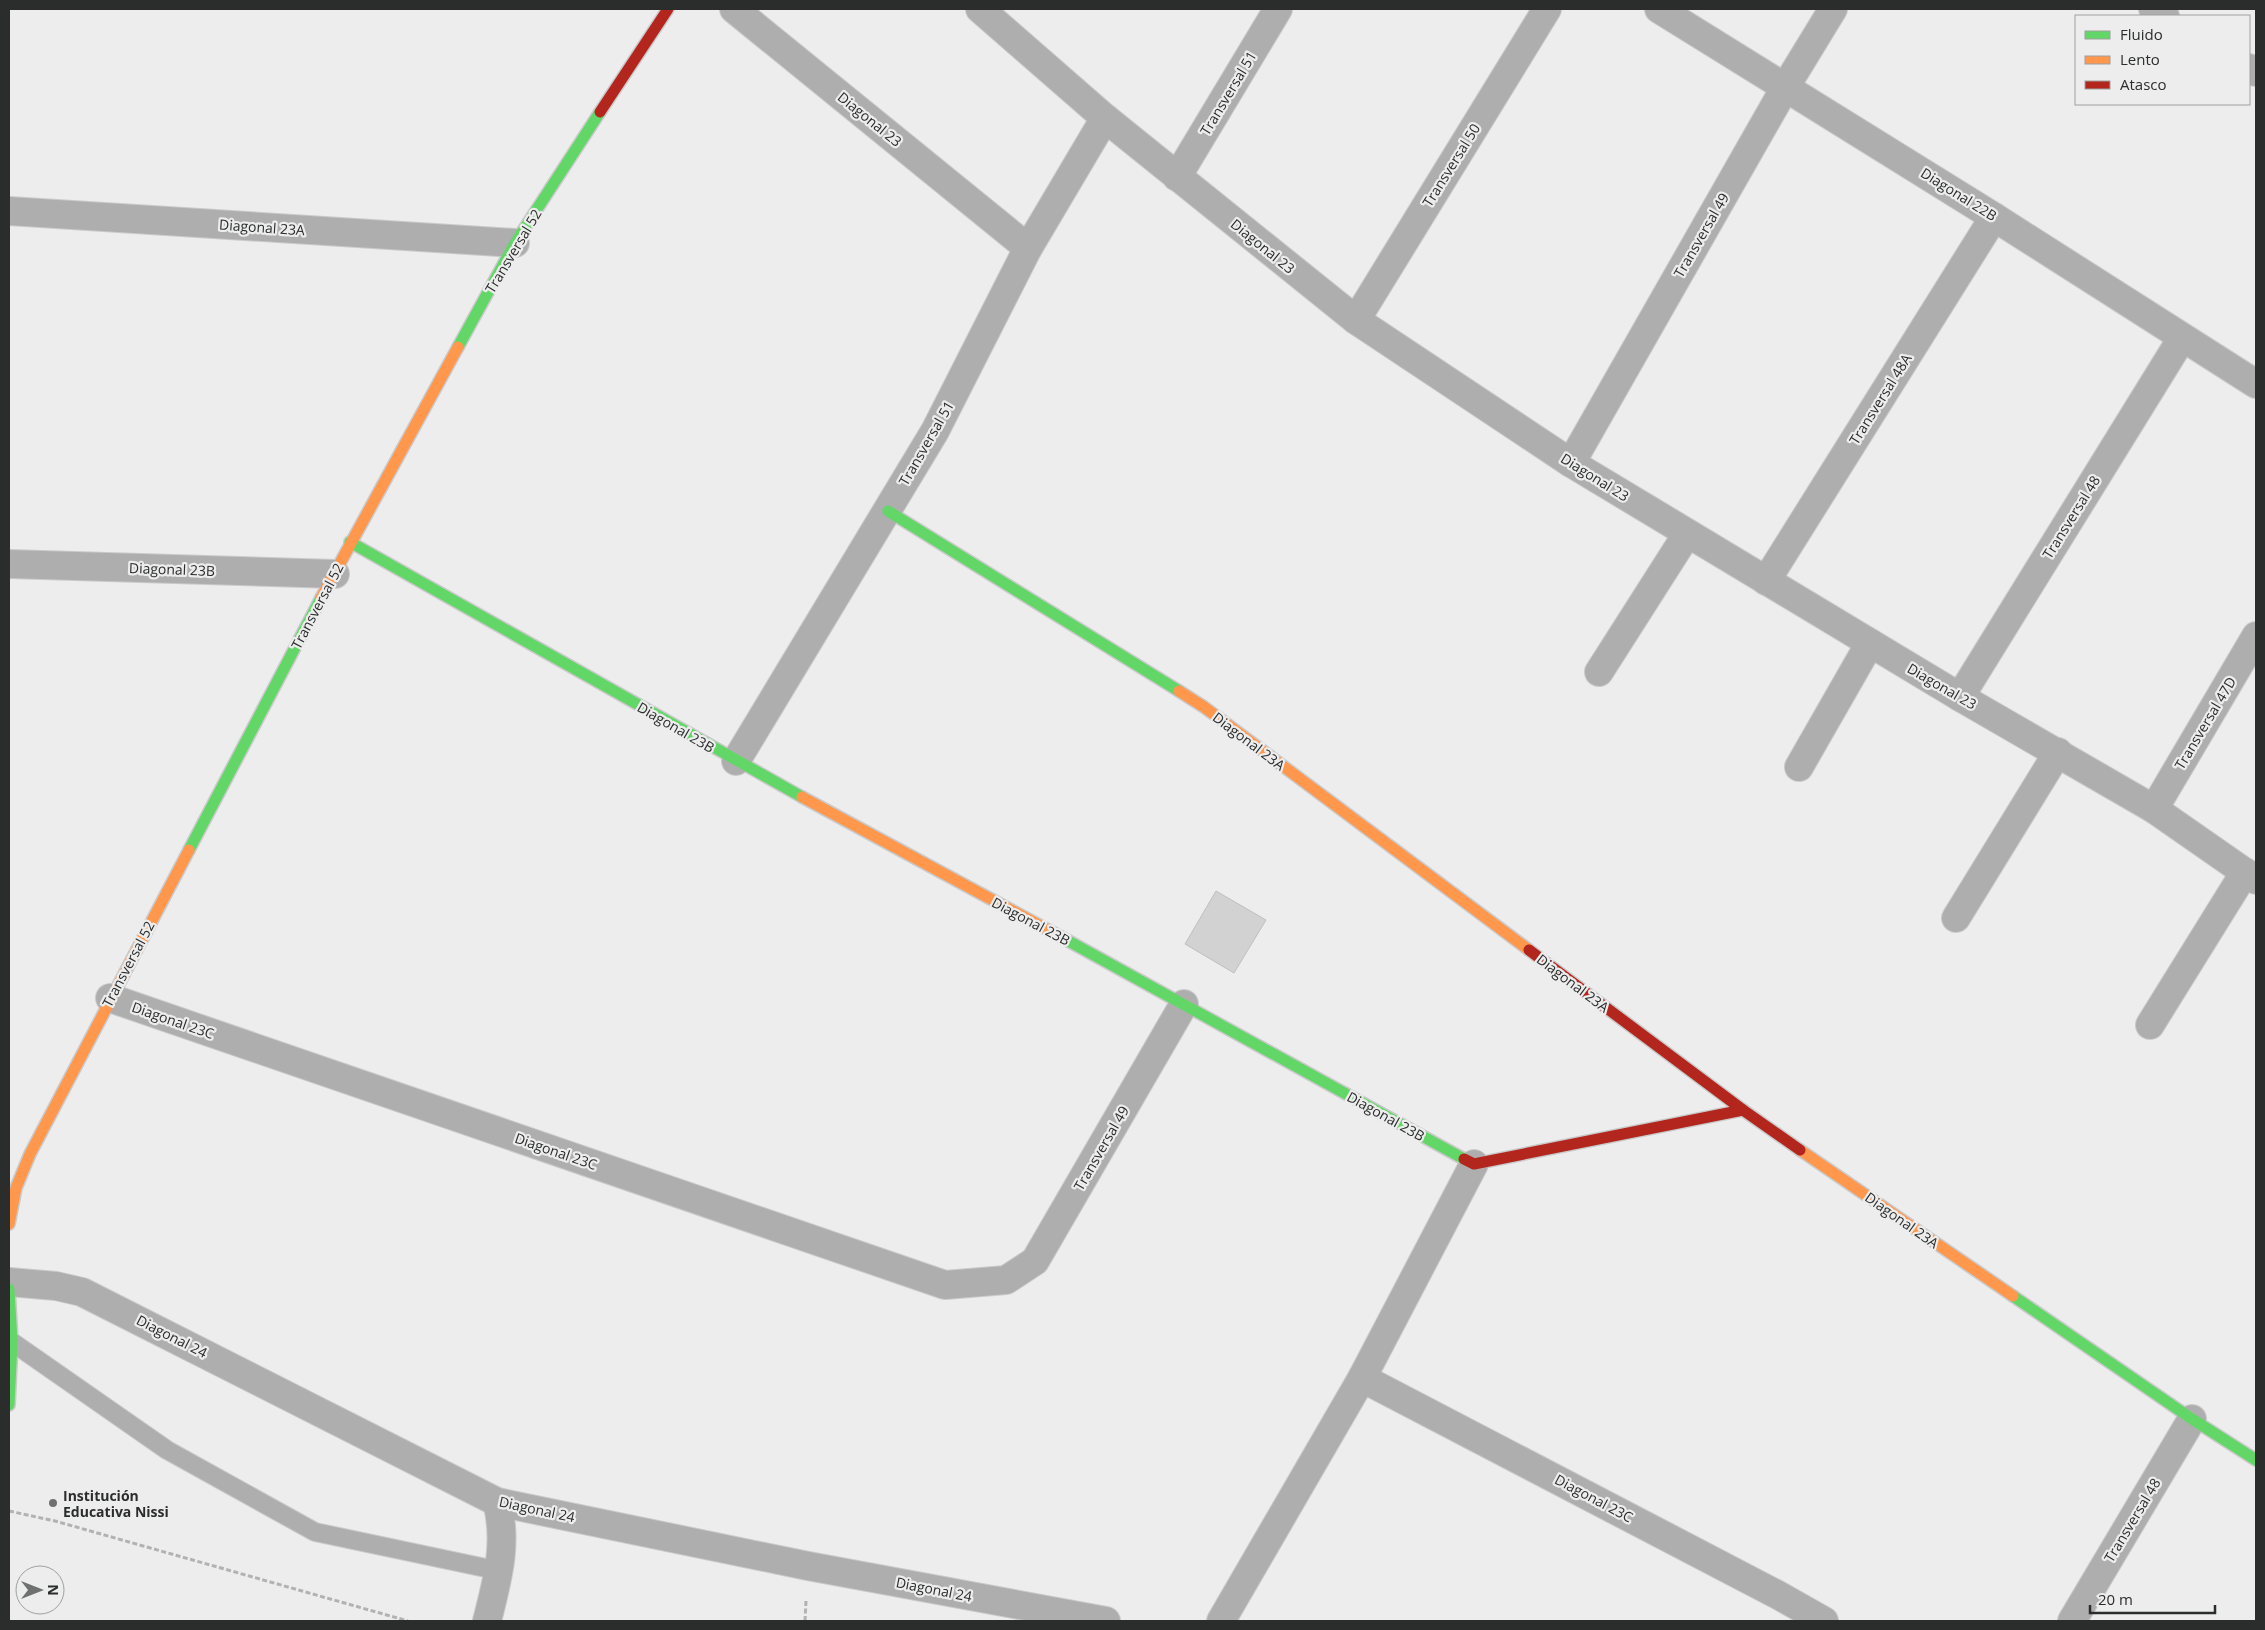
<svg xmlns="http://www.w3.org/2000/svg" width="2265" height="1630" font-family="'Open Sans',sans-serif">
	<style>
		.building { fill: #d2d2d2; stroke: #c0bfc0 }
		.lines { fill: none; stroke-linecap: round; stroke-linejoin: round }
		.lane-casing { stroke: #cacacb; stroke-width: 20 }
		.street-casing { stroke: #cacacb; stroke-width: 30 }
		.fast-casing { stroke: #cacacb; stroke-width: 14 }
		.slow-casing { stroke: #cacacb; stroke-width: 14 }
		.jam-casing { stroke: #cacacb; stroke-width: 14 }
		.path { stroke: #b2b2b2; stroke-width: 3; stroke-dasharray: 5 2.5; stroke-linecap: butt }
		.lane { stroke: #afaeae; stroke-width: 18 }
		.street { stroke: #afaeae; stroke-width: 28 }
		.fast { stroke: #63d668; stroke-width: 11 }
		.slow { stroke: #ff974d; stroke-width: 11 }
		.jam { stroke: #b3261e; stroke-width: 11 }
		.poi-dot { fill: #6f7070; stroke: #ededee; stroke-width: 2 }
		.labels { text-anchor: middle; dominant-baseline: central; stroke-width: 4.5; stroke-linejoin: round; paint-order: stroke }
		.street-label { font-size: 14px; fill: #2b2c2c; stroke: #ededee }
		.poi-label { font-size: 14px; font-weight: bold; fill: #2b2c2c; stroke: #ededee; text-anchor: start }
	</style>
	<rect width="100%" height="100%" fill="#ededee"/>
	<!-- building -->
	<path class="building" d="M1216,891l50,29 -32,53 -49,-29z"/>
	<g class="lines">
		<!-- lane casing -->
		<g class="lane-casing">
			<path id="lane" d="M12,1342l155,108 148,82 185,39"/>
		</g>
		<!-- street casing -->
		<g class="street-casing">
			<g id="street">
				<path d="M734,9l294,239"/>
				<path d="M980,9l125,109 251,202 215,143 389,234 194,112 102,71"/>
				<path d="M1659,9l335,208 262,167"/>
				<path d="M2153,9l12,7"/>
				<path d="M2249,68l7,4"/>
				<path d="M1177,177l101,-168"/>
				<path d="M9,211l506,32"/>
				<path d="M1356,320l191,-311"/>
				<path d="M1571,463l215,-377 47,-77"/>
				<path d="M9,564l326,10"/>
				<path d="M1766,581l228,-364"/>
				<path d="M1599,672l88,-138"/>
				<path d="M1960,697l222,-359"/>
				<path d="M736,761l199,-330 93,-183 77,-130"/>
				<path d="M1799,767l71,-124"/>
				<path d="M2154,809l102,-173"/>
				<path d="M1956,918l102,-166"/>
				<path d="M110,998l835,287 61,-5 29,-19 149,-257"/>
				<path d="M2150,1025l95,-153"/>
				<path d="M9,1282l47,4 26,6 415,210 311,64 298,55"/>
				<path d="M1362,1378l416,217 46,26"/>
				<path d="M487,1621c10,-40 21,-77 10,-119"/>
				<path d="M1221,1621l141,-243 112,-214"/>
				<path d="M2072,1621l120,-202"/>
			</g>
		</g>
		<!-- fast casing -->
		<g class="fast-casing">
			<g id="fast">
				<path d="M458,347l57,-104 85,-131"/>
				<path d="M888,511l291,180"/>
				<path d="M350,542l452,255"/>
				<path d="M189,850l132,-252"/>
				<path d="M1063,938l401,221"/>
				<path d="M9,1289l3,53 -3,63"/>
				<path d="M2013,1296l179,123 64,41"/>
			</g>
		</g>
		<!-- slow casing -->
		<g class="slow-casing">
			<g id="slow">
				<path d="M321,598l137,-251"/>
				<path d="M1179,691l25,16 325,243"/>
				<path d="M802,797l261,141"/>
				<path d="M1800,1150l213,146"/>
				<path d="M9,1224l7,-36 14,-34 159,-304"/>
			</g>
		</g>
		<!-- jam casing -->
		<g class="jam-casing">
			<g id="jam">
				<path d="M600,112l68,-103"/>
				<path d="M1529,950l214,160 57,40"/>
				<path d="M1464,1159l10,5 269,-54"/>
			</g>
		</g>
		<!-- path -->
		<g class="path">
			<path d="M9,1511l46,10 353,100"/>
			<path d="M805,1621l1,-20"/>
		</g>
		<!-- lane -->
		<use href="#lane" class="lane"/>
		<!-- street -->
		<use href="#street" class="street"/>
		<!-- fast -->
		<use href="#fast" class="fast"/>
		<!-- slow -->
		<use href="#slow" class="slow"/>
		<!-- jam -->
		<use href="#jam" class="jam"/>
	</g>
	<!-- markers -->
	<circle class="poi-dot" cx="53" cy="1503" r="5"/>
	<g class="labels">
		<!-- street labels -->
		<g class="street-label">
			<text transform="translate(1228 93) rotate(-59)">Transversal 51</text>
			<text transform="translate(870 119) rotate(39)">Diagonal 23</text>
			<text transform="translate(1451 165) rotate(-58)">Transversal 50</text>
			<text transform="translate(1959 194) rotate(32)">Diagonal 22B</text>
			<text transform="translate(262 227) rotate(4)">Diagonal 23A</text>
			<text transform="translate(1701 235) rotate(-60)">Transversal 49</text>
			<text transform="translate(1263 246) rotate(39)">Diagonal 23</text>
			<text transform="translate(513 251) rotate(-59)">Transversal 52</text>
			<text transform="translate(1880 399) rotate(-58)">Transversal 48A</text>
			<text transform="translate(926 443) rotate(-60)">Transversal 51</text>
			<text transform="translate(1595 477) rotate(32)">Diagonal 23</text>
			<text transform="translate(2071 517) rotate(-58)">Transversal 48</text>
			<text transform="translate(172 569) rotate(2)">Diagonal 23B</text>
			<text transform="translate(317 606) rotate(-62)">Transversal 52</text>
			<text transform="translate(1942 686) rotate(30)">Diagonal 23</text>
			<text transform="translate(2205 723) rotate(-59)">Transversal 47D</text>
			<text transform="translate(676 727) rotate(30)">Diagonal 23B</text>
			<text transform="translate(1249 741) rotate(37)">Diagonal 23A</text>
			<text transform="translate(1031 921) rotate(28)">Diagonal 23B</text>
			<text transform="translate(128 964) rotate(-62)">Transversal 52</text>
			<text transform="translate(1573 983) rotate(37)">Diagonal 23A</text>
			<text transform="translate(173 1020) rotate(19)">Diagonal 23C</text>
			<text transform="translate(1386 1116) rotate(29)">Diagonal 23B</text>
			<text transform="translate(1101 1148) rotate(-60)">Transversal 49</text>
			<text transform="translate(556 1151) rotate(19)">Diagonal 23C</text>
			<text transform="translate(1902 1220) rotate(35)">Diagonal 23A</text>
			<text transform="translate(172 1336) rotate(27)">Diagonal 24</text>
			<text transform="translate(1594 1498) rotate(28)">Diagonal 23C</text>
			<text transform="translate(537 1509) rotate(12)">Diagonal 24</text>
			<text transform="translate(2132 1520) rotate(-59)">Transversal 48</text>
			<text transform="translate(934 1589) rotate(11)">Diagonal 24</text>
		</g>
		<!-- poi labels -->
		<g class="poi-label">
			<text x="63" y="1495">Institución<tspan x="63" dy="16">Educativa Nissi</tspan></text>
		</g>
	</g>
	<!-- border -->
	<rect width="2265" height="1630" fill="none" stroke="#2b2c2c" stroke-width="20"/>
	<!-- legend -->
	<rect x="2075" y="15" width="175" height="90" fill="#ededee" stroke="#9fa0a0"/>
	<rect x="2085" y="31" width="25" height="8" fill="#63d668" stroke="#9fa0a0"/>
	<text x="2120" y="40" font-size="15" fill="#2b2c2c">Fluido</text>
	<rect x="2085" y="56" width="25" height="8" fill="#ff974d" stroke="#9fa0a0"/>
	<text x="2120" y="65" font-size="15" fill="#2b2c2c">Lento</text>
	<rect x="2085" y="81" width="25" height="8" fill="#b3261e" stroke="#9fa0a0"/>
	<text x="2120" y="90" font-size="15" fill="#2b2c2c">Atasco</text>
	<!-- north arrow -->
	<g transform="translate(40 1590) rotate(90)"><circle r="24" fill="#ededee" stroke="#9fa0a0"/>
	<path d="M0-4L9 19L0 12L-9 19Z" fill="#6f7070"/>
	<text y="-8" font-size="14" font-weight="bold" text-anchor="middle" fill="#2b2c2c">N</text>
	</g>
	<!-- scale -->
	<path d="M2090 1605v8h125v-8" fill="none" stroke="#2b2c2c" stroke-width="2.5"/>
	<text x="2098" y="1605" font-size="15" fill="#2b2c2c" stroke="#ededee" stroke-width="4" paint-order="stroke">20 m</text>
</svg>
